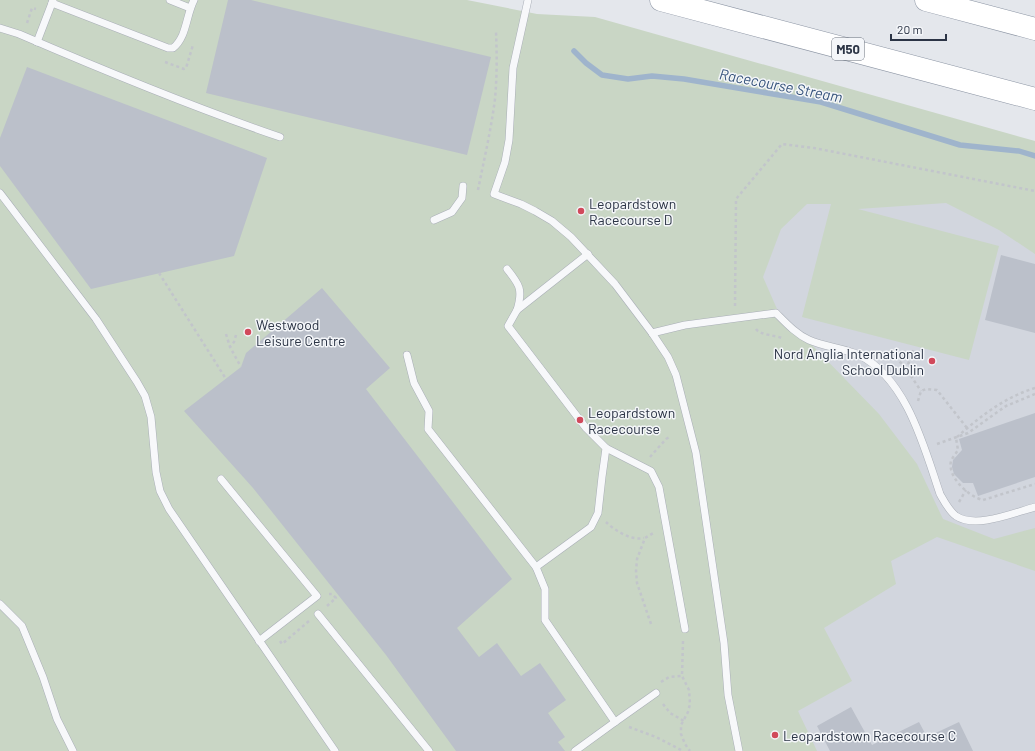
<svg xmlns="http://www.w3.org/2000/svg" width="1035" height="751" font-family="Barlow,sans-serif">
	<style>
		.built { fill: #d2d6de }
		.green { fill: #c9d6c5 }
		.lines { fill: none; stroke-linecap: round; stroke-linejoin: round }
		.stream { stroke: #9fb4cc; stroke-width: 5.5 }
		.building { fill: #bbc0ca }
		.lane-casing { stroke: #a9aeb7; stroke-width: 8 }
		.highway-casing { stroke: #8b94a3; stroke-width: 23 }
		.path { stroke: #c2c5cb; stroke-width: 2.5; stroke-dasharray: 3 3; stroke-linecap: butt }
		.lane { stroke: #f7f8fa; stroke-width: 7 }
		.highway { stroke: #fff; stroke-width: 22 }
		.poi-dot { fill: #d1495b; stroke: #f4f6f9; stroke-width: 1.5 }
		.labels { text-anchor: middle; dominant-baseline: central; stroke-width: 3; stroke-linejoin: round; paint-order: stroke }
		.shield { fill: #f4f6f9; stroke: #676e7b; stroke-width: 1 }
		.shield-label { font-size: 13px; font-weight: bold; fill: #2b3445 }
		.poi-label { font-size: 14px; fill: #2b3445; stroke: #f4f6f9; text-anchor: start }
		.water-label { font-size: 15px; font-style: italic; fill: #34527a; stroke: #f4f6f9 }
	</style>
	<rect width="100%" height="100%" fill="#e4e7ec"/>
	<!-- built -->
	<path class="built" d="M638,81l397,87v583h-230z"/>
	<!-- green -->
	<path class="green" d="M0,0h467l70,14 58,3 440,124v113l-36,-24 -53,-27 -88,6 141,37 -30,114 -167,-43 29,-113h-24l-26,25 -18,48 14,32 102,105 38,50 26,55 51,20 41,-11v43l-98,-34 -46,24 5,23 -72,44 28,53 -54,30 19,40h-817z"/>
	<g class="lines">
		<!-- stream -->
		<path class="stream" d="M574,51l12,12 16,12 26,4 24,-3 32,3 137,23 139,43 59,6 16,5"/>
	</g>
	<!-- building -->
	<g class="building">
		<path d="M228,0h23l240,57 -24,98 -261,-62z"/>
		<path d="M27,67l240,91 -33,98 -143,33 -91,-123v-28z"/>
		<path d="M1001,255l34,9v69l-50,-13z"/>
		<path d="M322,288l68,80 -24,21 146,190 -55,49 22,29 18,-14 24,33 19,-13 26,37 -18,13 17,24 -7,5 7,9h-109l-70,-96 -133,-167 -69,-77 57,-44 5,-14z"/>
		<path d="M1035,413v64l-57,19 -5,-13h-10l-9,-9 -2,-7 1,-7 9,-10 -3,-11z"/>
		<path d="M851,707l21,38 47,-23 8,15 32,-15 14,29h-143l-13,-25z"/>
	</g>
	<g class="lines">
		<!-- lane casing -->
		<g class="lane-casing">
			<g id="lane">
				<path d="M53,0l-1,3 116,45h5c14,-11 13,-33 21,-48"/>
				<path d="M170,0l20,8"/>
				<path d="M528,0l-15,68 -4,72 -4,22 -11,32 27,10 14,7 17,10 19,16 44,47 37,49 16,24 8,18 20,78 28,190 4,52 11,56"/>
				<path d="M0,28l19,6c86,37 173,73 261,103"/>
				<path d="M37,42l15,-39"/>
				<path d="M0,193l96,126 41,63 8,14 6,21 5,55 4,19 9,18 166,242"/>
				<path d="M434,220l18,-8 10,-14 1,-12"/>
				<path d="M507,269c13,16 16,21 10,41"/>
				<path d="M652,333l33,-8 91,-12c10,10 20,21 33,27 16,7 34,8 50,15 48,24 65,92 81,139 4,7 9,17 16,22 20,13 57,-3 79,-9"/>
				<path d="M407,355l7,28 15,28 -1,18 108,138 55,-40 7,-14 4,-36 4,-29 -20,-20 -78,-102 9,-16 71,-56"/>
				<path d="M606,448l45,23 8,16 26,142"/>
				<path d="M221,479l96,117 -58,45"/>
				<path d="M536,567l9,22v31l70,102 -40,29"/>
				<path d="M0,604l22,22 21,51 14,42 16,32"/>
				<path d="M318,614l111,137"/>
				<path d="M615,722l41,-29"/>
			</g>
		</g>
		<!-- highway casing -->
		<g class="highway-casing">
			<g id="highway">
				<path d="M661,0l374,99"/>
				<path d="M926,0l109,29"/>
			</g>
		</g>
		<!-- path -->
		<g class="path">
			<path d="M27,23l5,-15 4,1"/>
			<path d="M165,62l19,7 2,-1 7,-23"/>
			<path d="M478,190c6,-30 13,-60 17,-91 2,-22 2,-45 1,-67"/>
			<path d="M159,273l67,106"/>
			<path d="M735,306l1,-107 46,-55 32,4 221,43"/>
			<path d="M756,329c4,6 18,6 26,9"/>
			<path d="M226,334l4,13"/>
			<path d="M236,335l-2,7 -4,5 11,20"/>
			<path d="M880,355l10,-3 15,15 16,24"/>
			<path d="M906,370l8,-22"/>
			<path d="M1035,388c-30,9 -56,29 -79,50l2,12c-2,3 -5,7 -7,11 -4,16 18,36 32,39l52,-16"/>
			<path d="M918,401l3,-10 5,-2 11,1 30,38"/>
			<path d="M937,444l31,-11 38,-27 29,-12"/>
			<path d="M650,457l16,-18 5,-3"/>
			<path d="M959,502l7,-12"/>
			<path d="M606,522c9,9 26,19 38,16"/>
			<path d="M327,606l9,-8 -4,-4h-3"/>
			<path d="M651,624l-14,-41 -1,-12 1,-12 8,-21 10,-6"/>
			<path d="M280,641l2,3 27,-23"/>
			<path d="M683,641l-1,35 7,14 1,14 -2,8 -7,13v9l4,10 5,7"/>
			<path d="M661,682l8,-5 13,-1"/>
			<path d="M663,704l7,9 14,8"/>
			<path d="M629,727l27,10 27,14"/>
		</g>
		<!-- lane -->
		<use href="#lane" class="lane"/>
		<!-- highway -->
		<use href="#highway" class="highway"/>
	</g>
	<!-- markers -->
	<g class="poi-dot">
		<circle cx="581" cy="211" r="4"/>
		<circle cx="248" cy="332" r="4"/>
		<circle cx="932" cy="361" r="4"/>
		<circle cx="580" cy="420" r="4"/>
		<circle cx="775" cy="735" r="4"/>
	</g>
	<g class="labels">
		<!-- shield labels -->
		<rect class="shield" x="832" y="38" width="32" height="22" rx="3"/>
		<g class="shield-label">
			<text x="848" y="49">M50</text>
		</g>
		<!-- poi labels -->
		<g class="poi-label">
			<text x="589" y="203">Leopardstown<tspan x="589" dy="16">Racecourse D</tspan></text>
			<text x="256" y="324">Westwood<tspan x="256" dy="16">Leisure Centre</tspan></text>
			<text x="924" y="353" text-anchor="end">Nord Anglia International<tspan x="924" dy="16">School Dublin</tspan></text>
			<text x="588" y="412">Leopardstown<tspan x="588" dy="16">Racecourse</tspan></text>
			<text x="783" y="735">Leopardstown Racecourse C</text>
		</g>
		<!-- water labels -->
		<g class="water-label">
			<text transform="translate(781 85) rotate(11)">Racecourse Stream</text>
		</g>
	</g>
	<!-- scale -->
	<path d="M891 34v6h55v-6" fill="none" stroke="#2b3445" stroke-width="2"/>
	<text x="897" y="34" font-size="12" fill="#2b3445" stroke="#f4f6f9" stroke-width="3" paint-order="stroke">20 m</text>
</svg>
